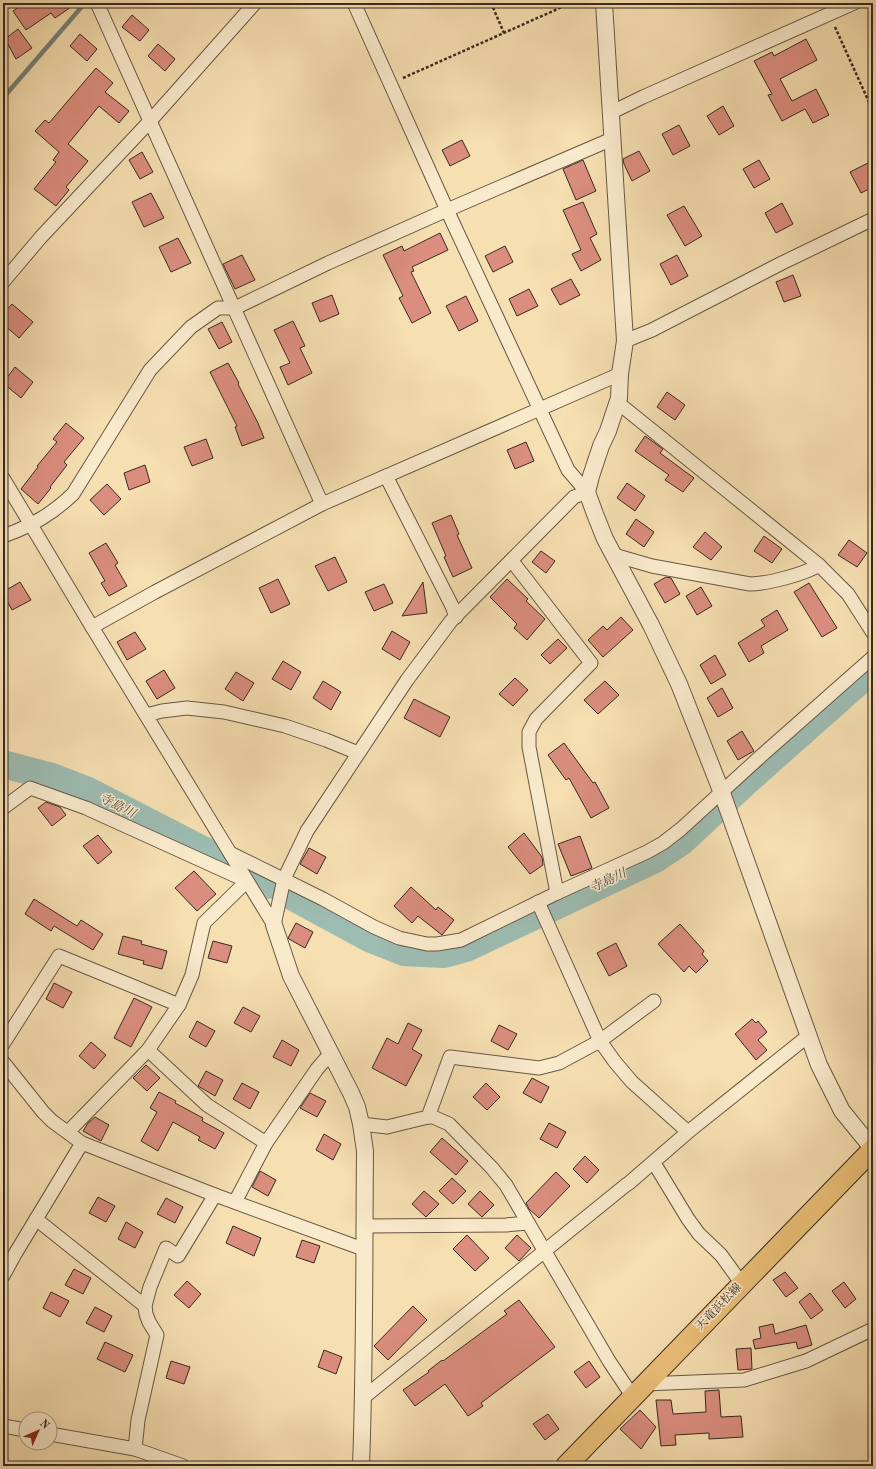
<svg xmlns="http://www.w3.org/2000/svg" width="876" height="1469" font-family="'Old Standard TT','Noto Serif JP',serif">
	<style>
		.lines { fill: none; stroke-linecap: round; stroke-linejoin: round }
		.stream { stroke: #758278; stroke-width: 4.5 }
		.river { stroke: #9dbcb2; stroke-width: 28 }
		.building { fill: #db8e7f; stroke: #382a20 }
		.minor-casing { stroke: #685744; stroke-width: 15 }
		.tertiary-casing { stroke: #685744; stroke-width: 18 }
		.primary-casing { stroke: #382a20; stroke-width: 22 }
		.path { stroke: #382a20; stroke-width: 2.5; stroke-dasharray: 3 2; stroke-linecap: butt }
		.minor { stroke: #f9eacc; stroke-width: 13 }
		.tertiary { stroke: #f9eacc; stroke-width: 16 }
		.primary { stroke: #ebc078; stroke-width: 20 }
		.labels { text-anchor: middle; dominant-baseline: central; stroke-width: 3; stroke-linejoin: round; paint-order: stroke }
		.street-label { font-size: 12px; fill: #382a20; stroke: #f9eacc }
		.water-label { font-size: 13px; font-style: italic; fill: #514e44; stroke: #f9eacc }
	</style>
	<rect width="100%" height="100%" fill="#f6dfb1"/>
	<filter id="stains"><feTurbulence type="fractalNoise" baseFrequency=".005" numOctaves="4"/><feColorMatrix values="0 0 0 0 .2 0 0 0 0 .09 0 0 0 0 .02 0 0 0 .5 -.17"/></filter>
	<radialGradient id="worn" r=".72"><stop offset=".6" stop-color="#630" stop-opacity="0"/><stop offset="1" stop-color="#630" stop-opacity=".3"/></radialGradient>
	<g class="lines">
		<!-- stream -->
		<path class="stream" d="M3,98l82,-95"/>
		<!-- river -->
		<g class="river">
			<path d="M3,764l49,13 34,13 140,72"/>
			<path d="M251,875l19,10"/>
			<path d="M295,898l74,40 35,14 40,2 22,-6 189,-89 27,-18 67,-62 124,-110"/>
		</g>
	</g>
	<!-- building -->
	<g class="building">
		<path d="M24,3h53l-22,15 -4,-5 -25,17 -13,-19z"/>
		<path d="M132,15l17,15 -9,11 -18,-14z"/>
		<path d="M18,29l14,19 -16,11 -11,-20z"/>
		<path d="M80,34l17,15 -10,12 -17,-15z"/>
		<path d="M806,39l11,21 -37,19 12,22 24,-12 13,26 -16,8 -8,-14 -23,12 -14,-26 4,-1 -18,-33 18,-9 2,4z"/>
		<path d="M158,44l17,15 -10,12 -17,-15z"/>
		<path d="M96,68l17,15 -8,9 24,19 -10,12 -20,-17 -31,38 20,17 -22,26 3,3 -13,16 -22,-17 22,-27 -3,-2 6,-8 -24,-21 10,-11 4,3z"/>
		<path d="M723,106l11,20 -15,9 -12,-19z"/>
		<path d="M679,125l11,21 -17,9 -11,-21z"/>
		<path d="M462,140l8,16 -20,10 -8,-16z"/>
		<path d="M639,151l11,20 -18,10 -8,-17 -1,-5z"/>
		<path d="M142,152l11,20 -13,7 -11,-19z"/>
		<path d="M583,160l13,31 -20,9 -13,-31z"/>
		<path d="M759,160l11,19 -16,9 -11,-19z"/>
		<path d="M868,163l5,10v14l-12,6 -11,-21z"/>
		<path d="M151,193l13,25 -20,9 -12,-25z"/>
		<path d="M583,202l14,32 -7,4 11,22 -20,11 -9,-17 9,-4 -18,-40z"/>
		<path d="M782,203l11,21 -17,9 -11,-20z"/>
		<path d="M684,206l18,30 -17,10 -18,-31z"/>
		<path d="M440,233l8,17 -36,17 2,4 -3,1 20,41 -19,10 -13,-25 4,-2 -20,-41 19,-9 2,5z"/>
		<path d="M178,238l13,25 -20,9 -12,-25z"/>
		<path d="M505,246l8,16 -20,10 -8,-16z"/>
		<path d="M242,255l13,25 -20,9 -12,-25z"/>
		<path d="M677,255l11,21 -17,9 -11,-21z"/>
		<path d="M793,275l8,21 -17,6 -8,-20z"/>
		<path d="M571,279l9,16 -20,10 -9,-16z"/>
		<path d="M529,289l9,17 -21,10 -8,-17z"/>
		<path d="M332,295l7,19 -19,8 -8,-19z"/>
		<path d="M466,296l12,25 -19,10 -13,-25z"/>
		<path d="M12,304l21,18 -14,16 -16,-14v-10z"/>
		<path d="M293,321l12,25 -5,2 12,25 -24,12 -8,-18 10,-4 -16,-33z"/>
		<path d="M222,322l10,20 -13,7 -11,-20z"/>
		<path d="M228,363l11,20 -1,1 20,39 6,15 -22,8 -7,-19 2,-1 -27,-54z"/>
		<path d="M15,367l18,15 -12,16 -18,-15z"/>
		<path d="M667,392l18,13 -10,15 -18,-13z"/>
		<path d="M66,423l18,15 -20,24 3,3 -17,22 1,1 -13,16 -17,-15 17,-22 -1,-1 20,-24 -4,-3z"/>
		<path d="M645,436l18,13 -3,4 34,25 -11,14 -18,-12 4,-5 -34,-24z"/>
		<path d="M206,439l7,19 -21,8 -8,-19z"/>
		<path d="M526,442l8,19 -19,8 -8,-19z"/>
		<path d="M145,465l5,17 -21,8 -5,-17z"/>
		<path d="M627,483l18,13 -10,15 -18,-13z"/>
		<path d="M107,484l14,15 -17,16 -14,-15z"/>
		<path d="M451,515l8,19 -2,1 15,33 -19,9 -9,-20 2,-1 -14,-33z"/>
		<path d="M636,519l18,13 -10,15 -18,-13z"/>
		<path d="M705,532l17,15 -11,13 -18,-13z"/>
		<path d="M764,536l18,13 -10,14 -18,-12z"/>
		<path d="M849,540l18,13 -10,14 -19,-12z"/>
		<path d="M106,543l12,20 -3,2 12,21 -18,10 -8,-13 4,-2 -16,-28z"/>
		<path d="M541,551l14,10 -9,12 -14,-11z"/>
		<path d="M335,557l12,25 -19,9 -13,-25z"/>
		<path d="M666,577l5,1 9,16 -15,9 -11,-19z"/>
		<path d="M278,579l12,25 -19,9 -12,-25z"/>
		<path d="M507,579l21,20 -2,2 19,18 -18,21 -13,-12 3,-4 -27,-27z"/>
		<path d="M20,582l11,18 -19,10 -9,-16v-2z"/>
		<path d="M423,582l4,31 -25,3z"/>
		<path d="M809,583l28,45 -15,9 -28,-45z"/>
		<path d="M384,584l9,19 -19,8 -9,-19z"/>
		<path d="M701,587l11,19 -15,9 -11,-19z"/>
		<path d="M777,610l11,20 -27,16 3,7 -15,9 -11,-19 27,-17 -4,-6z"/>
		<path d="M621,617l12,13 -30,27 -15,-17 15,-14 4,4z"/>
		<path d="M392,631l18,11 -10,18 -18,-11z"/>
		<path d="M135,632l11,17 -19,11 -10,-18z"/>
		<path d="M558,639l9,9 -17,16 -9,-9z"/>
		<path d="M715,655l11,20 -15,9 -11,-19z"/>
		<path d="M283,661l18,11 -10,18 -19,-11z"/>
		<path d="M164,670l11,18 -18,11 -11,-18z"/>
		<path d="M236,672l18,11 -11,18 -18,-12z"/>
		<path d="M515,678l13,12 -15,16 -14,-12z"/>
		<path d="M323,681l18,11 -10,18 -18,-12z"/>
		<path d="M605,681l14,14 -21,19 -14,-14z"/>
		<path d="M722,688l11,20 -15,9 -11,-19z"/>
		<path d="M414,699l36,18 -10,20 -36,-19z"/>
		<path d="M742,731l12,20 -16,9 -11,-19z"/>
		<path d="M564,743l29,40 2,-1 14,26 -18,10 -22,-40 -3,2 -18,-25z"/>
		<path d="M46,802l14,5 6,8 -14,11 -14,-18z"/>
		<path d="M524,833l18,24 1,8 -13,9 -22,-27z"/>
		<path d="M98,835l14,17 -14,12 -15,-18z"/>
		<path d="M580,836l12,32 -21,8 -13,-32z"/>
		<path d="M309,848l17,9 -9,17 -17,-10z"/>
		<path d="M194,871l22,23 -19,17 -22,-23z"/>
		<path d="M411,887l25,23 2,-3 16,13 -12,15 -24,-19 -6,7 -18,-17z"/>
		<path d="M34,899l43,27 4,-6 22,14 -10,16 -39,-24 -3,5 -26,-17z"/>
		<path d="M296,923l17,9 -8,16 -16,-9 -1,-1z"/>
		<path d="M680,924l24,27 -2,3 6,7 -12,12 -7,-7 -5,6 -26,-28z"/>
		<path d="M123,936l19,5 -1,3 26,7 -5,18 -19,-5 1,-3 -26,-7z"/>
		<path d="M213,941l19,5 -5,17 -19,-5z"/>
		<path d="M616,943l11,23 -18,10 -12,-23z"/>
		<path d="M54,983l18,9 -9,16 -17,-9z"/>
		<path d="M134,998l18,9 -21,40 -17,-9z"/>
		<path d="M243,1007l17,9 -9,16 -17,-9z"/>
		<path d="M752,1019l4,4 2,-2 9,11 -9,8 9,10 -11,10 -21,-26z"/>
		<path d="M197,1021l18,10 -9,16 -17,-10z"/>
		<path d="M408,1023l14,7 -10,19 10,6 -16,31 -34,-18 15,-30 11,6z"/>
		<path d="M499,1025l18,9 -9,16 -17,-9z"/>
		<path d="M282,1040l17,10 -8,16 -18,-9z"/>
		<path d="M91,1042l15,13 -12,14 -15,-13z"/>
		<path d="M146,1065l14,13 -13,13 -14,-13z"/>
		<path d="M206,1071l17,9 -8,16 -17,-10z"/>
		<path d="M532,1078l17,9 -8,16 -18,-10z"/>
		<path d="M242,1083l17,9 -9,17 -17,-10z"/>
		<path d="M486,1083l14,14 -13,13 -14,-13z"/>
		<path d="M159,1092l17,9 -1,2 28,15 -1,3 22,12 -9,16 -17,-9 2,-3 -27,-15 -15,29 -17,-10 16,-29 -7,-4z"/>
		<path d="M310,1093l16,8 -9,16 -17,-9z"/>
		<path d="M95,1117l14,8 -8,16 -18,-10 5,-8z"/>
		<path d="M549,1123l17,9 -9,16 -17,-9z"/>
		<path d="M324,1134l17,10 -8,16 -17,-10z"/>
		<path d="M442,1138l26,23 -12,14 -26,-23z"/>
		<path d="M585,1156l14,14 -12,13 -14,-14z"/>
		<path d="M260,1171l16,9 -8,16 -16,-9z"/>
		<path d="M556,1172l14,14 -31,32 -10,-9 -3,-6z"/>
		<path d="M452,1178l14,13 -13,13 -14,-13z"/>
		<path d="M424,1191l15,13 -13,13 -14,-13z"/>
		<path d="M480,1191l14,14 -12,12 -14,-13z"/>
		<path d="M98,1197l17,9 -9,16 -17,-9z"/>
		<path d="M166,1198l17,9 -8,16 -18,-9z"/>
		<path d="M126,1222l17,10 -8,16 -17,-9z"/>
		<path d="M233,1226l28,12 -7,18 -28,-13z"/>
		<path d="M467,1235l22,23 -14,13 -22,-22z"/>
		<path d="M517,1235l14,13 -12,13 -14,-13z"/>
		<path d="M302,1240l18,6 -6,17 -18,-6z"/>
		<path d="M74,1269l17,9 -8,16 -18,-9z"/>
		<path d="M785,1272l13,16 -12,9 -13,-17z"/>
		<path d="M187,1281l14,13 -12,14 -15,-13z"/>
		<path d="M844,1282l12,17 -11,9 -13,-17z"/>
		<path d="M51,1292l18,9 -9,16 -17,-9z"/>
		<path d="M810,1293l13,17 -12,9 -12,-17z"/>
		<path d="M519,1300l36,47 -74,56 2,3 -15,10 -23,-32 -30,22 -12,-16 26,-18 -1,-1 14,-11 1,1 64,-47 -3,-3z"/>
		<path d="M413,1306l14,14 -39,40 -14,-14z"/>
		<path d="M95,1307l17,9 -8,16 -18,-9z"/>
		<path d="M773,1324l2,10 31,-9 6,20 -14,4 -2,-7 -41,7 -2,-9 8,-2 -2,-11z"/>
		<path d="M105,1342l28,13 -8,17 -28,-13z"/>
		<path d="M751,1348l1,21 -14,1 -2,-21z"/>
		<path d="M324,1350l18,7 -6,17 -18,-7z"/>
		<path d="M171,1361l19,6 -6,17 -18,-6z"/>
		<path d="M589,1361l11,16 -14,11 -12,-16z"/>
		<path d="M719,1390l2,27 20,-1 2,21 -34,2v-6l-34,2 1,10 -15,1 -5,-46h15l2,14 33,-2 -1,-21z"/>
		<path d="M640,1410l16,17 -15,22 -21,-20z"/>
		<path d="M548,1414l11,15 -14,11 -12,-16z"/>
	</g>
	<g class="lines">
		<!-- minor casing -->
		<g class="minor-casing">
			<g id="minor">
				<path d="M97,3l225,501"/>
				<path d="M610,113l33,-16 211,-94"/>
				<path d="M3,282l38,-45 110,-117 104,-117"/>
				<path d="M625,341l27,-11 130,-67 91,-44"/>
				<path d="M617,402l202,163"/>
				<path d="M386,476l66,130 4,11"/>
				<path d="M3,478l89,149 182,298"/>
				<path d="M3,536l3,-1c27,-10 46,-21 67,-41l77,-124 41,-43 27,-19h17l93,-45 119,-53 165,-71"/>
				<path d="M614,555l38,11 98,18c17,0 55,-10 69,-19l29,29 25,39"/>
				<path d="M512,561l79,102 -55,56 -7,13v15l28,146"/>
				<path d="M92,627l63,-35 167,-88 298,-130"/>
				<path d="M146,715l16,-4 25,-3 37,4 61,14 41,14 32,13"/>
				<path d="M3,808l27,-20 56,20 161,73 -43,42 -12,52 -13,30 -31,45 -80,82"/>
				<path d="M230,853l93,46 51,28 25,11 28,6h10l24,-4 96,-47 90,-41 16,-9 18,-14 80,-73 112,-99"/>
				<path d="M538,902l62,139 15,21 17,20 56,50"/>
				<path d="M274,925l10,-46 23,-48 100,-151 44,-59 123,-124 13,-5 -19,-22 -121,-260 -93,-207"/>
				<path d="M3,1044l56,-88 120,49"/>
				<path d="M148,1050l59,55 59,38"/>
				<path d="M3,1062l40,50 9,9 30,22 133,52 148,54"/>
				<path d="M428,1117l22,-60 89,11 20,-5 41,-22 54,-40"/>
				<path d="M361,1124l26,3 41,-10h5l16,7 43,44 14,17 103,176 24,36"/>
				<path d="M654,1163l34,56 11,15 22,21 21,29"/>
				<path d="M235,1202l31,-59 51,-74 13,-15"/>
				<path d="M36,1219l109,87"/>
				<path d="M364,1226l142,-1 22,-2"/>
				<path d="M3,1276l12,-22 67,-111"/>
				<path d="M644,1384l100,-4 62,-19 67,-32"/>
				<path d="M363,1398l263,-213 3,-2 59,-51 120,-96"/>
				<path d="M3,1426l23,4"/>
				<path d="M50,1434l85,15 48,17"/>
				<path d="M135,1449l3,-29 19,-85 -8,-13 -3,-8 -1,-8 5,-19 16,-39 12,8 37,-61"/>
			</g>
		</g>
		<!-- tertiary casing -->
		<g class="tertiary-casing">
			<g id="tertiary">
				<path d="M604,3l21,338 -5,33 -1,24 -11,33 -7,15 -10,30 -4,16 8,22 10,25 46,86 28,59 43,109 97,272 23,46 31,38"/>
				<path d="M274,925l17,51 60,117 6,14 4,17 4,27c-1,105 0,210 -4,315"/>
			</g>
		</g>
		<!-- primary casing -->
		<g class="primary-casing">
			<path id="primary" d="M566,1466l307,-317"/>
		</g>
		<!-- path -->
		<g class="path">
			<path d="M491,3l13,30"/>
			<path d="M835,27l38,84"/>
			<path d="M403,78l168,-75"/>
		</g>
		<!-- minor -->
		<use href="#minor" class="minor"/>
		<!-- tertiary -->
		<use href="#tertiary" class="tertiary"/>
		<!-- primary -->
		<use href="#primary" class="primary"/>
	</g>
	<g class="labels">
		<!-- street labels -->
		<g class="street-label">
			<text transform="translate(719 1307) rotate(-46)">天竜浜松線</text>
		</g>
		<!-- water labels -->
		<g class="water-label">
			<text transform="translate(117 806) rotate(27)">寺島川</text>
			<text transform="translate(608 881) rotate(-25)">寺島川</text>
		</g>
	</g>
	<!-- margin -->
	<rect width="876" height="1469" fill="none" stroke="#f6dfb1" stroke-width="16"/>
	<rect x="4" y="4" width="868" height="1461" fill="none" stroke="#382a20" stroke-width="2"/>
	<rect x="8" y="8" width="860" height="1453" fill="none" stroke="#382a20"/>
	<!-- north arrow -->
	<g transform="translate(38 1431) rotate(45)"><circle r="19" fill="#f9eacc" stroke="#ac9d87"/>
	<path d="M0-3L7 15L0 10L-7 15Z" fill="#8f2418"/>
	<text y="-6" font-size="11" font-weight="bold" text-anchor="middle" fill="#382a20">N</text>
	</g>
	<rect width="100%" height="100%" filter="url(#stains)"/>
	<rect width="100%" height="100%" fill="url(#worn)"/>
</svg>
